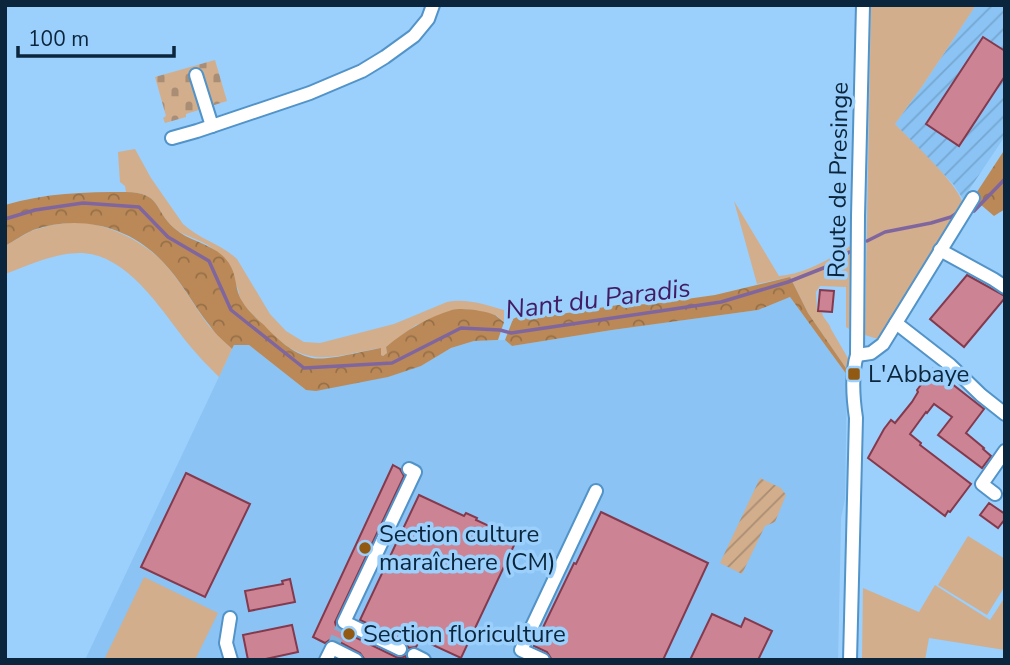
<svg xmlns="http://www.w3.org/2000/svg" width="1010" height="665" font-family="'Nunito Sans',sans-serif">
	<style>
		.built { fill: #8ac3f4 }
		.industrial { fill: url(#industrial-furrows) }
		.grass { fill: #d2ae8c }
		.forest { fill: url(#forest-crowns) }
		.cemetery { fill: url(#cemetery-stones) }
		.garden { fill: url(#garden-furrows) }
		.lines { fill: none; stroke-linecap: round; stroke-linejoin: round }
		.stream { stroke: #80669e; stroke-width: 3.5 }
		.building { fill: #cc8494; stroke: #84394d; stroke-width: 2 }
		.minor-tunnel { stroke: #7eadd6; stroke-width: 12; stroke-dasharray: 12 6; stroke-linecap: butt }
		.minor-casing { stroke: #5293c8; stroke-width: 16 }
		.minor { stroke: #fff; stroke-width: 12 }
		.poi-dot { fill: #915912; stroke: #9bcffc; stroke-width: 2.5 }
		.labels { text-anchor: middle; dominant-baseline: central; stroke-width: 7; stroke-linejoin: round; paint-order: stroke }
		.street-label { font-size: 24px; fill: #0b263c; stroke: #9bcffc }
		.poi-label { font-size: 24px; fill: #0b263c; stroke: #9bcffc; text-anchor: start }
		.water-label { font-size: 26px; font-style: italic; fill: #421c63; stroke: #9bcffc }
	</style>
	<defs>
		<pattern id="industrial-furrows" width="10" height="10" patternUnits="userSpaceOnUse" patternTransform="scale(1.75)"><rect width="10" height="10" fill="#8ac3f4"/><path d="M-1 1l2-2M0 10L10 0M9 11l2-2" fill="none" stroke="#76a7d2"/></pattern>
		<pattern id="forest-crowns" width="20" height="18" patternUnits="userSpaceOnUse" patternTransform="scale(1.75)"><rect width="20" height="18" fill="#bb8957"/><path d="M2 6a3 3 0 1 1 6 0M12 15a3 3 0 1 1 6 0" fill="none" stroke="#967049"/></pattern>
		<pattern id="cemetery-stones" width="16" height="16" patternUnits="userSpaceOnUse" patternTransform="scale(1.75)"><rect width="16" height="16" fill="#d2ae8c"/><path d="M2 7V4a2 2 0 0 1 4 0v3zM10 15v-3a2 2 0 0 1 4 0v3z" fill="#a98d74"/></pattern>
		<pattern id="garden-furrows" width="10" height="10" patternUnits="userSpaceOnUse" patternTransform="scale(1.75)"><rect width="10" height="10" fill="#d2ae8c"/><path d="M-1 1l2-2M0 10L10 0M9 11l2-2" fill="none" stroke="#a98d74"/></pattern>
	</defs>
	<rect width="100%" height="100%" fill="#9bcffc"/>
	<!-- built -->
	<path class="built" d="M790,297l57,78 -2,124 -4,19 -3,142h-753l149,-315h15l57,45 115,-24 30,-18 23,-7 31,-1 7,6 100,-16 146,-20z"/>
	<!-- industrial -->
	<path class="industrial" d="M976,5h29v46l-22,-14 -57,87 33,22 46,-70v60l-42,63 -10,-15 -58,-60 28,-39z"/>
	<!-- grass -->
	<g class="grass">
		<path d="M871,5h105l-53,80 -28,39c15,16 68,64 68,82l-26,37 -59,96 -13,-4z"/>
		<path d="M135,149l16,29 32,46c16,15 38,20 54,35l33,55 16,17 18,11 16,1 74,-19 53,-22c20,-4 38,3 57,8v12l-8,-7 -31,-6 -49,16 -30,22 1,6 -4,3 -2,-1 -1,-7c-51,9 -73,22 -114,-20 -8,-9 -20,-18 -25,-28 -3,-7 -1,-4 -3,-11 -4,-9 -16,-30 -22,-37 -10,-12 -30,-14 -42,-24 -21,-19 -12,-35 -48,-36l-1,-6 -5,-4 -2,-30z"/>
		<path d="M734,201l45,75c25,-2 50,-16 71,-30l-1,83 -3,-2v-40l-26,-1 -4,6 1,19 5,2c2,7 7,9 9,16l18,31 -1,11 -40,-58 -18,-36 -33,7z"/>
		<path d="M78,222c31,3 61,17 83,38 19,19 32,45 48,66 7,8 16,16 23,23l-13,28c-10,-10 -20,-20 -29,-31 -27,-33 -60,-90 -107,-93 -27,-1 -53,12 -78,21v-28l26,-15 21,-6z"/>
		<path d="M968,536l37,23v27l-18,29 -49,-30z"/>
		<path d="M144,577l74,36 -23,47h-91z"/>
		<path d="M935,585l55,35 15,-23v53l-76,-12 -4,22h-63l1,-72 56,24z"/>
	</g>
	<!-- forest -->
	<g class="forest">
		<path d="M1005,149v60l-11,7 -21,-18z"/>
		<path d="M126,192c36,1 27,17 48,36 14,13 36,15 50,29 15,16 9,29 18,44 5,9 14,17 22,24 12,13 29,29 48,33 16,3 51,-7 69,-10v7l2,1 4,-3 -1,-6c19,-16 42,-30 66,-37 10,-3 34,1 43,5 2,1 7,6 9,7l-6,18 -24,1 -23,7 -30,18 -33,11 -72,14 -10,-1 -57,-45h-15l-2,4c-7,-7 -16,-14 -22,-23 -17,-21 -29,-46 -48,-65 -33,-35 -83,-47 -129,-31 -9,4 -19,11 -28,16v-41c40,-12 80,-13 121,-13z"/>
		<path d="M790,277l18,36 40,58 -1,4 -57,-78 -32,13 -146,20 -100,16 -7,-6 8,-21 4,-2 37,-2 64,-10 33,-1 64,-9z"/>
	</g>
	<!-- cemetery -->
	<path class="cemetery" d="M215,60l12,41 -41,13v3l-21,6 -2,-5 3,-2 -11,-39z"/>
	<!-- garden -->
	<path class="garden" d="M760,478l21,10 5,7 -11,27 -10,4 -23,48 -22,-11z"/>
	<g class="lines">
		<!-- stream -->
		<g class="stream">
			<path d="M967,211h7l31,-32"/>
			<path d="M5,219l30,-9 48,-7 56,4 29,30 41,24 22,49 73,58 88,-5 69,-35 39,2 11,3 210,-31 67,-20 48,-19 13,-11"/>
			<path d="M867,241l18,-9 46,-9 20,-6 9,-6"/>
		</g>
	</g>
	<!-- building -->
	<g class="building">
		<path d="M983,37l22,14v25l-46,70 -33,-22z"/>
		<path d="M967,275l38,21v2l-41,49 -34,-28z"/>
		<path d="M820,290l14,1 -2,21 -14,-1z"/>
		<path d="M933,369l51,40 -18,24 18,15 -1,1 8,7 -9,12 -44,-33 14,-18 -18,-13 -7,9 -1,-1 -16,22 11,9 -1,2 51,39 -21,28 -2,-1 -3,5 -77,-58 16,-29 7,-9 4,3 17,-21 6,-10 -1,-2z"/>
		<path d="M393,465l7,4 4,7 -69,146 1,4 4,4 56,27 5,1 4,-2 2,4h-42l-5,-7 -24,-13 -5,-1 -6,4 -12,-6z"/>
		<path d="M186,473l64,31 -45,93 -64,-30z"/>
		<path d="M419,495l45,21 2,-3 11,5 -1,2 41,19 -56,119 -41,-19 -4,8 -7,1 -5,-7 -44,-21z"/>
		<path d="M989,503l16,11v5l-7,9 -18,-13z"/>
		<path d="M601,512l107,51 -45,97h-111l-5,-8 -13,-6 40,-83 2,1z"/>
		<path d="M290,579l5,23 -46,9 -4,-20 38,-7 -1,-3z"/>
		<path d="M712,614l29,13 4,-9 27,13 -14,29h-68z"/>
		<path d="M292,625l6,27 -37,8h-13l-5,-25z"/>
	</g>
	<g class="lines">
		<!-- minor-tunnel -->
		<path class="minor-tunnel" d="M332,648l12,-26"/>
		<!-- minor casing -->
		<g class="minor-casing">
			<g id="minor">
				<path d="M196,75l16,51"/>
				<path d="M172,138l25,-7 113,-38 52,-22 23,-14 29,-21 14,-17 5,-14"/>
				<path d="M940,250l53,29 12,8"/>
				<path d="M896,323l54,42 31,30 24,19"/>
				<path d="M857,355l14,-2 12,-9 90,-146"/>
				<path d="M995,494l-13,-10 23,-33"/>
				<path d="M230,618l-4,25 5,17"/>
				<path d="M400,649l-56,-27 71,-150 -6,-3"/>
				<path d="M414,655l10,5"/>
				<path d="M326,660l6,-12 24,12"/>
				<path d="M543,660l-22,-10 75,-159"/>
				<path d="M850,660l6,-242c-3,-20 -5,-43 1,-63l1,-139 5,-211"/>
			</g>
		</g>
		<!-- minor -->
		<use href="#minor" class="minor"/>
	</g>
	<!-- markers -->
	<g class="poi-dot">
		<rect x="847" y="367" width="14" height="14" rx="3.5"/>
		<circle cx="365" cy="548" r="7"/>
		<circle cx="349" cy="634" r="7"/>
	</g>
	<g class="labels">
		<!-- street labels -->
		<g class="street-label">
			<text transform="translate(838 180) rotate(-89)">Route de Presinge</text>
		</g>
		<!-- poi labels -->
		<g class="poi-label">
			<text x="868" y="374">L'Abbaye</text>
			<text x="379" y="534">Section culture<tspan x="379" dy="28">maraîchere (CM)</tspan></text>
			<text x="363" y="634">Section floriculture</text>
		</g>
		<!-- water labels -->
		<g class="water-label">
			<text transform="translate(598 299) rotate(-7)">Nant du Paradis</text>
		</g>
	</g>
	<!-- border -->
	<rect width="1010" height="665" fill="none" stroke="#0b263c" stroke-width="14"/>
	<!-- scale -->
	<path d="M18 46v10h156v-10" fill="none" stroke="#0b263c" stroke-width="3.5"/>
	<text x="28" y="46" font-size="21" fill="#0b263c" stroke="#9bcffc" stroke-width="5" paint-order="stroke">100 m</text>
</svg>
